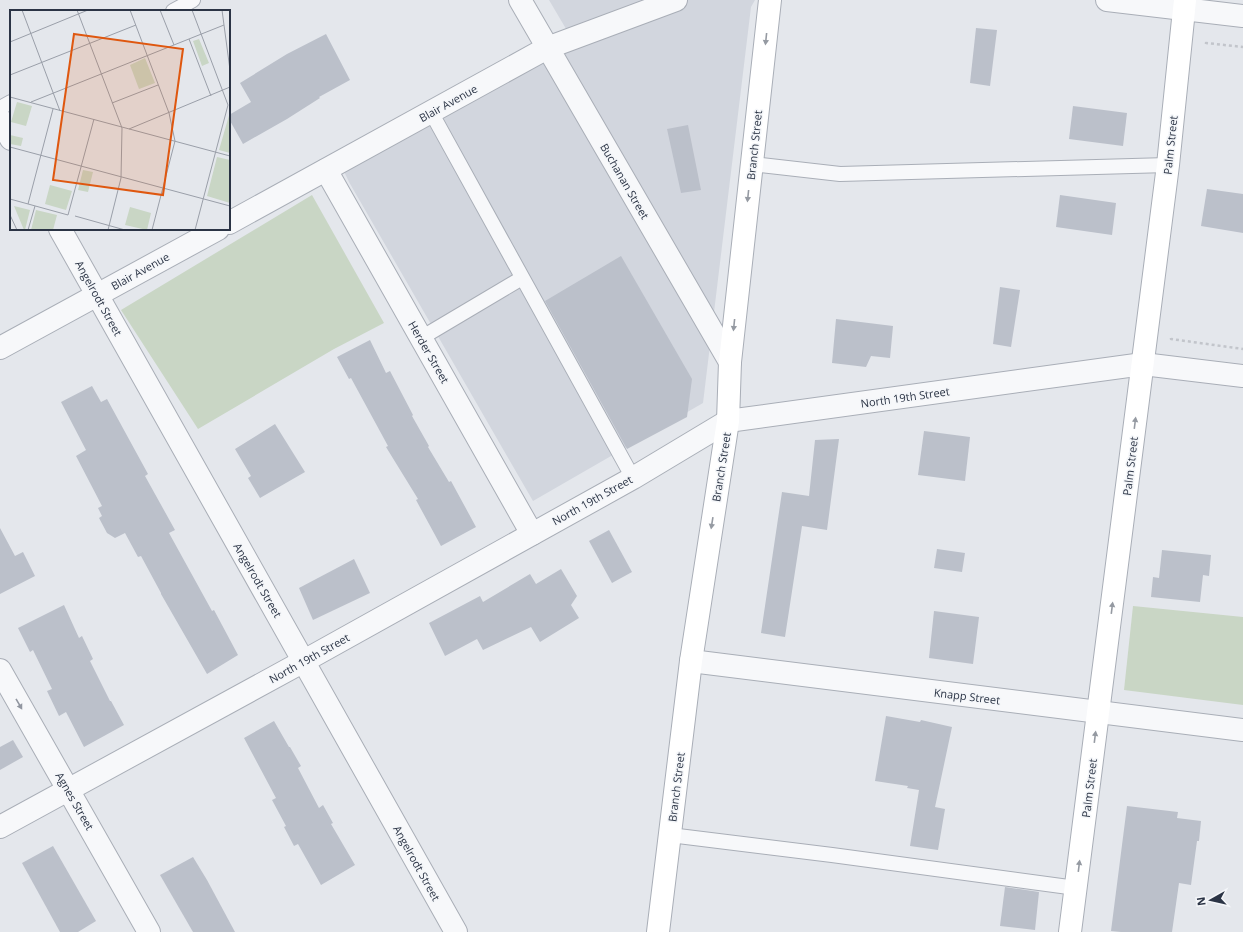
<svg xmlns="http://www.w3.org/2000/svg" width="1243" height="932" font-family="'Open Sans',sans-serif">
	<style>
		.built { fill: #d2d6de }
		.green { fill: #c9d6c5 }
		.building { fill: #bbc0ca }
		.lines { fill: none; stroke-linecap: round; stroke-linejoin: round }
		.lane-casing { stroke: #a9aeb7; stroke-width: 16 }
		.street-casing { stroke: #a9aeb7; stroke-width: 24 }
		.secondary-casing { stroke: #a9aeb7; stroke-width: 24 }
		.path { stroke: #c2c5cb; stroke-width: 2.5; stroke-dasharray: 3 3; stroke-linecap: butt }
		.lane { stroke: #f7f8fa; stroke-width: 14 }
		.street { stroke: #f7f8fa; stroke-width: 22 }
		.secondary { stroke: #fff; stroke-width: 22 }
		.oneway { fill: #959aa2 }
		.oneway2 { fill: #9196a0 }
		.labels { text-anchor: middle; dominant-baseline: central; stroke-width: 3; stroke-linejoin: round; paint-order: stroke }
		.street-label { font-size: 11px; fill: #2b3445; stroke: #f4f6f9 }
		.inset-road { fill: none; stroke: #9a9fa9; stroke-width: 1 }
		.view { fill: #df570f; fill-opacity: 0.15; stroke: #df570f; stroke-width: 2 }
		.inset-edge { fill: none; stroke: #2b3445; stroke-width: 2 }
	</style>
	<rect width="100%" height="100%" fill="#e4e7ec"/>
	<!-- built -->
	<path class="built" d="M549,0h206l-4,7 -48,396 -170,98 -184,-319 -9,-19 232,-124z"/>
	<!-- green -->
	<g class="green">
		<path d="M312,195l72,128 -50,26 -136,80 -77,-119z"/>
		<path d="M1133,606l110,11v88l-119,-15z"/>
	</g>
	<!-- building -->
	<g class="building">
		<path d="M976,28l21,2 -7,56 -20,-3z"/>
		<path d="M326,34l24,46 -31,17 1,1 -33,21 -44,25 -14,-25v-4l22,-13 -11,-19 47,-29z"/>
		<path d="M1073,106l54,7 -4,33 -54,-7z"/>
		<path d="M688,125l13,65 -20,3 -14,-64z"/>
		<path d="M1207,189l36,5v39l-42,-7z"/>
		<path d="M1060,195l56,8 -4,32 -56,-8z"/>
		<path d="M621,256l71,123 -5,38 -60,32 -82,-148z"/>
		<path d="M1000,287l20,3 -9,57 -18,-3z"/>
		<path d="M836,319l57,7 -3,32 -19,-2 -5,11 -34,-4z"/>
		<path d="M370,340l16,33 4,-2 23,44 -1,1 17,30 -1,1 21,35 2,-1 25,46 -35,19 -25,-46 2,-1 -32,-52 2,-1 -37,-68 -2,1 -12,-22z"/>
		<path d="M92,386l9,16 6,-3 41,75 -3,2 30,54 -6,3 43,78 2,-1 24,45 -31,19 -46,-80v-1l-20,-37 -3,1 -13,-24 -10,5 -8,-5 -8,-15 3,-2 -4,-8 4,-2 -26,-50 10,-6 -25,-48z"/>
		<path d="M275,424l30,48 -45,26 -12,-20 3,-2 -16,-27z"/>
		<path d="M924,431l46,6 -5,44 -47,-6z"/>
		<path d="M839,439l-12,91 -25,-4 -17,111 -24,-4 21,-141 27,4 6,-56z"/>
		<path d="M0,528l15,28 8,-4 12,24 -35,18z"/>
		<path d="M609,530l23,42 -20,11 -23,-42z"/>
		<path d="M937,549l28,4 -3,19 -28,-4z"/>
		<path d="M1162,550l49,5 -2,21 -6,-1 -3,27 -49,-5 2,-20 6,1z"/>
		<path d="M354,559l16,34 -57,27 -14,-32z"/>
		<path d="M561,569l16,27 -6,9 8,13 -39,24 -9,-15 -48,23 -6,-11 -32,17 -16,-33 51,-27 3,6 47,-28 6,10z"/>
		<path d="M64,605l15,33 3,-2 11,23 -3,2 20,40h1l13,24 -40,22 -18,-35 -7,4 -12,-25 5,-2 -19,-39 -3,2 -12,-24z"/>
		<path d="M934,611l45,6 -6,47 -44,-6z"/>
		<path d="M886,716l34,6 1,-2 31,7 -17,80 10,2 -7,41 -28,-4 9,-56 -12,-2 1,-2 -33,-5z"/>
		<path d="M274,721l15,26h1l11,19 -3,2 21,40 4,-3 10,18 -2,1 24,41 -34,20 -23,-41 -4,2 -10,-19 2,-1 -14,-26 4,-2 -32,-60z"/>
		<path d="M13,740l10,17 -23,13v-23z"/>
		<path d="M1127,806l51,6 -1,6 24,3 -2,20h-2l-6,44 -12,-2 -7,49h-51l-10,-1z"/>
		<path d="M53,846l43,75 -18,11h-18l-38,-69z"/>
		<path d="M193,857l14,23 28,52h-42l-33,-57z"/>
		<path d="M1005,887l34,5 -4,38 -35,-4z"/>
	</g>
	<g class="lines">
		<!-- lane casing -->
		<g class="lane-casing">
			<g id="lane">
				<path d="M173,11l20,-11"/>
				<path d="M0,108l11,-6"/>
				<path d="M431,112l202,366"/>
				<path d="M752,164l88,10 328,-9"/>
				<path d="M421,338l101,-60"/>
				<path d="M670,835l162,20 244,33"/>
			</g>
		</g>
		<!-- street casing -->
		<g class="street-casing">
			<g id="street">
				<path d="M520,0l210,362"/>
				<path d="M1107,0l136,16"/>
				<path d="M0,119l11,20"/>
				<path d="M326,170l206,364"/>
				<path d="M229,223l318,-175 129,-48"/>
				<path d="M60,229l396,703"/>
				<path d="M0,348l218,-119"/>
				<path d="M691,661l552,69"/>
				<path d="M0,670l149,262"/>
				<path d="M0,827l304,-166 329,-183 95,-57 415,-57 100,12"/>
			</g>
		</g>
		<!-- secondary casing -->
		<g class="secondary-casing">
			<g id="secondary">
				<path d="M658,932l33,-271 37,-240 2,-59 40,-362"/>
				<path d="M1070,932l98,-767 17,-165"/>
			</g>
		</g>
		<!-- path -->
		<g class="path">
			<path d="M1206,44v-1l37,4"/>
			<path d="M1171,338v1l72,10"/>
		</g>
		<!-- lane -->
		<use href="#lane" class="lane"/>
		<!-- street -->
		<use href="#street" class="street"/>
		<!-- secondary -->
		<use href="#secondary" class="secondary"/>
	</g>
	<!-- one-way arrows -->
	<defs><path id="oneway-solid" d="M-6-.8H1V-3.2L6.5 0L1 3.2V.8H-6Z"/></defs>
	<g class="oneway">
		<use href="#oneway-solid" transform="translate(766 39) rotate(96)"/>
		<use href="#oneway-solid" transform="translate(748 196) rotate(96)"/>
		<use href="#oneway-solid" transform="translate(734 325) rotate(96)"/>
		<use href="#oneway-solid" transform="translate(1135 423) rotate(-83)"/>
		<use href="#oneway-solid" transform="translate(712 523) rotate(99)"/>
		<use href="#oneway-solid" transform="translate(1112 608) rotate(-83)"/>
		<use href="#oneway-solid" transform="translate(1095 737) rotate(-83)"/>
		<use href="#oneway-solid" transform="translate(1079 866) rotate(-83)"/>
	</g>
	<use class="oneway2" href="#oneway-solid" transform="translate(19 704) rotate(60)"/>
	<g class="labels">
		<!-- street labels -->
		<g class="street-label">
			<text transform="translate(448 103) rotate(-29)">Blair Avenue</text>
			<text transform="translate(754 145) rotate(-84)">Branch Street</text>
			<text transform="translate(1170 145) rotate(-84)">Palm Street</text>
			<text transform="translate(625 181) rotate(60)">Buchanan Street</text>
			<text transform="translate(140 271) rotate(-29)">Blair Avenue</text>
			<text transform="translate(99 298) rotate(61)">Angelrodt Street</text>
			<text transform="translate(429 352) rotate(60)">Herder Street</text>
			<text transform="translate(905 397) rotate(-8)">North 19th Street</text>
			<text transform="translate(1130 466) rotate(-83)">Palm Street</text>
			<text transform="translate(721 467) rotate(-81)">Branch Street</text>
			<text transform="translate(592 500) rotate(-29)">North 19th Street</text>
			<text transform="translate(258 580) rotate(60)">Angelrodt Street</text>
			<text transform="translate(309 658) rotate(-29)">North 19th Street</text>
			<text transform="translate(967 696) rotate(7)">Knapp Street</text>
			<text transform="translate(676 787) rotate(-83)">Branch Street</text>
			<text transform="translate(1089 788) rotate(-83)">Palm Street</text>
			<text transform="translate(75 801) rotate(60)">Agnes Street</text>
			<text transform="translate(417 863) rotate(61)">Angelrodt Street</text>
		</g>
	</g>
	<!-- overview -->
	<g transform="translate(10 10)">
		<rect width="220" height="220" fill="#e4e7ec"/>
		<path d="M189,29l10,24 -7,3 -9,-25zM135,48l10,25 -16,6 -9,-24zM7,92l15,4 -6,20 -15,-4zM220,102v41l-11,-3zM0,125l13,3 -2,8 -11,-2zM207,147l13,3v43l-23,-7zM73,160l10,2 -5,20 -10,-2zM40,175l22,6 -6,19 -21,-6zM4,196l16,4 -5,20h-1zM120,197l21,6 -4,17 -22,-5zM26,200l21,5 -4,15h-22z" fill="#c9d6c5"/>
		<path class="inset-road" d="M12,0l38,101M67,0l45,118 -1,50 -13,52M120,0l39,103 6,28 -23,89M150,0l14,35M182,0l36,95 -33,125M212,0l8,60M179,29l22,57M0,32l78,-32M0,65l126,-50M0,87l220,59M21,92l193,-77M102,93l46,-18M119,119l101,-42M0,137l220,59M0,189l58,16 26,-96M18,194l25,-95M0,205l7,15M65,206l50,14M18,220l7,-24"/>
		<path class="view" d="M64,24l109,15 -20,146 -110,-15z"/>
		<rect width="220" height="220" class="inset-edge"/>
	</g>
	<!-- north arrow -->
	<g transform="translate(1211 900) rotate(262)" stroke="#f4f6f9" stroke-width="3" paint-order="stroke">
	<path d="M0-3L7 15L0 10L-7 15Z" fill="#2b3445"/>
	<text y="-6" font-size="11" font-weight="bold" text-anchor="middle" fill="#2b3445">N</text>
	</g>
</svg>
